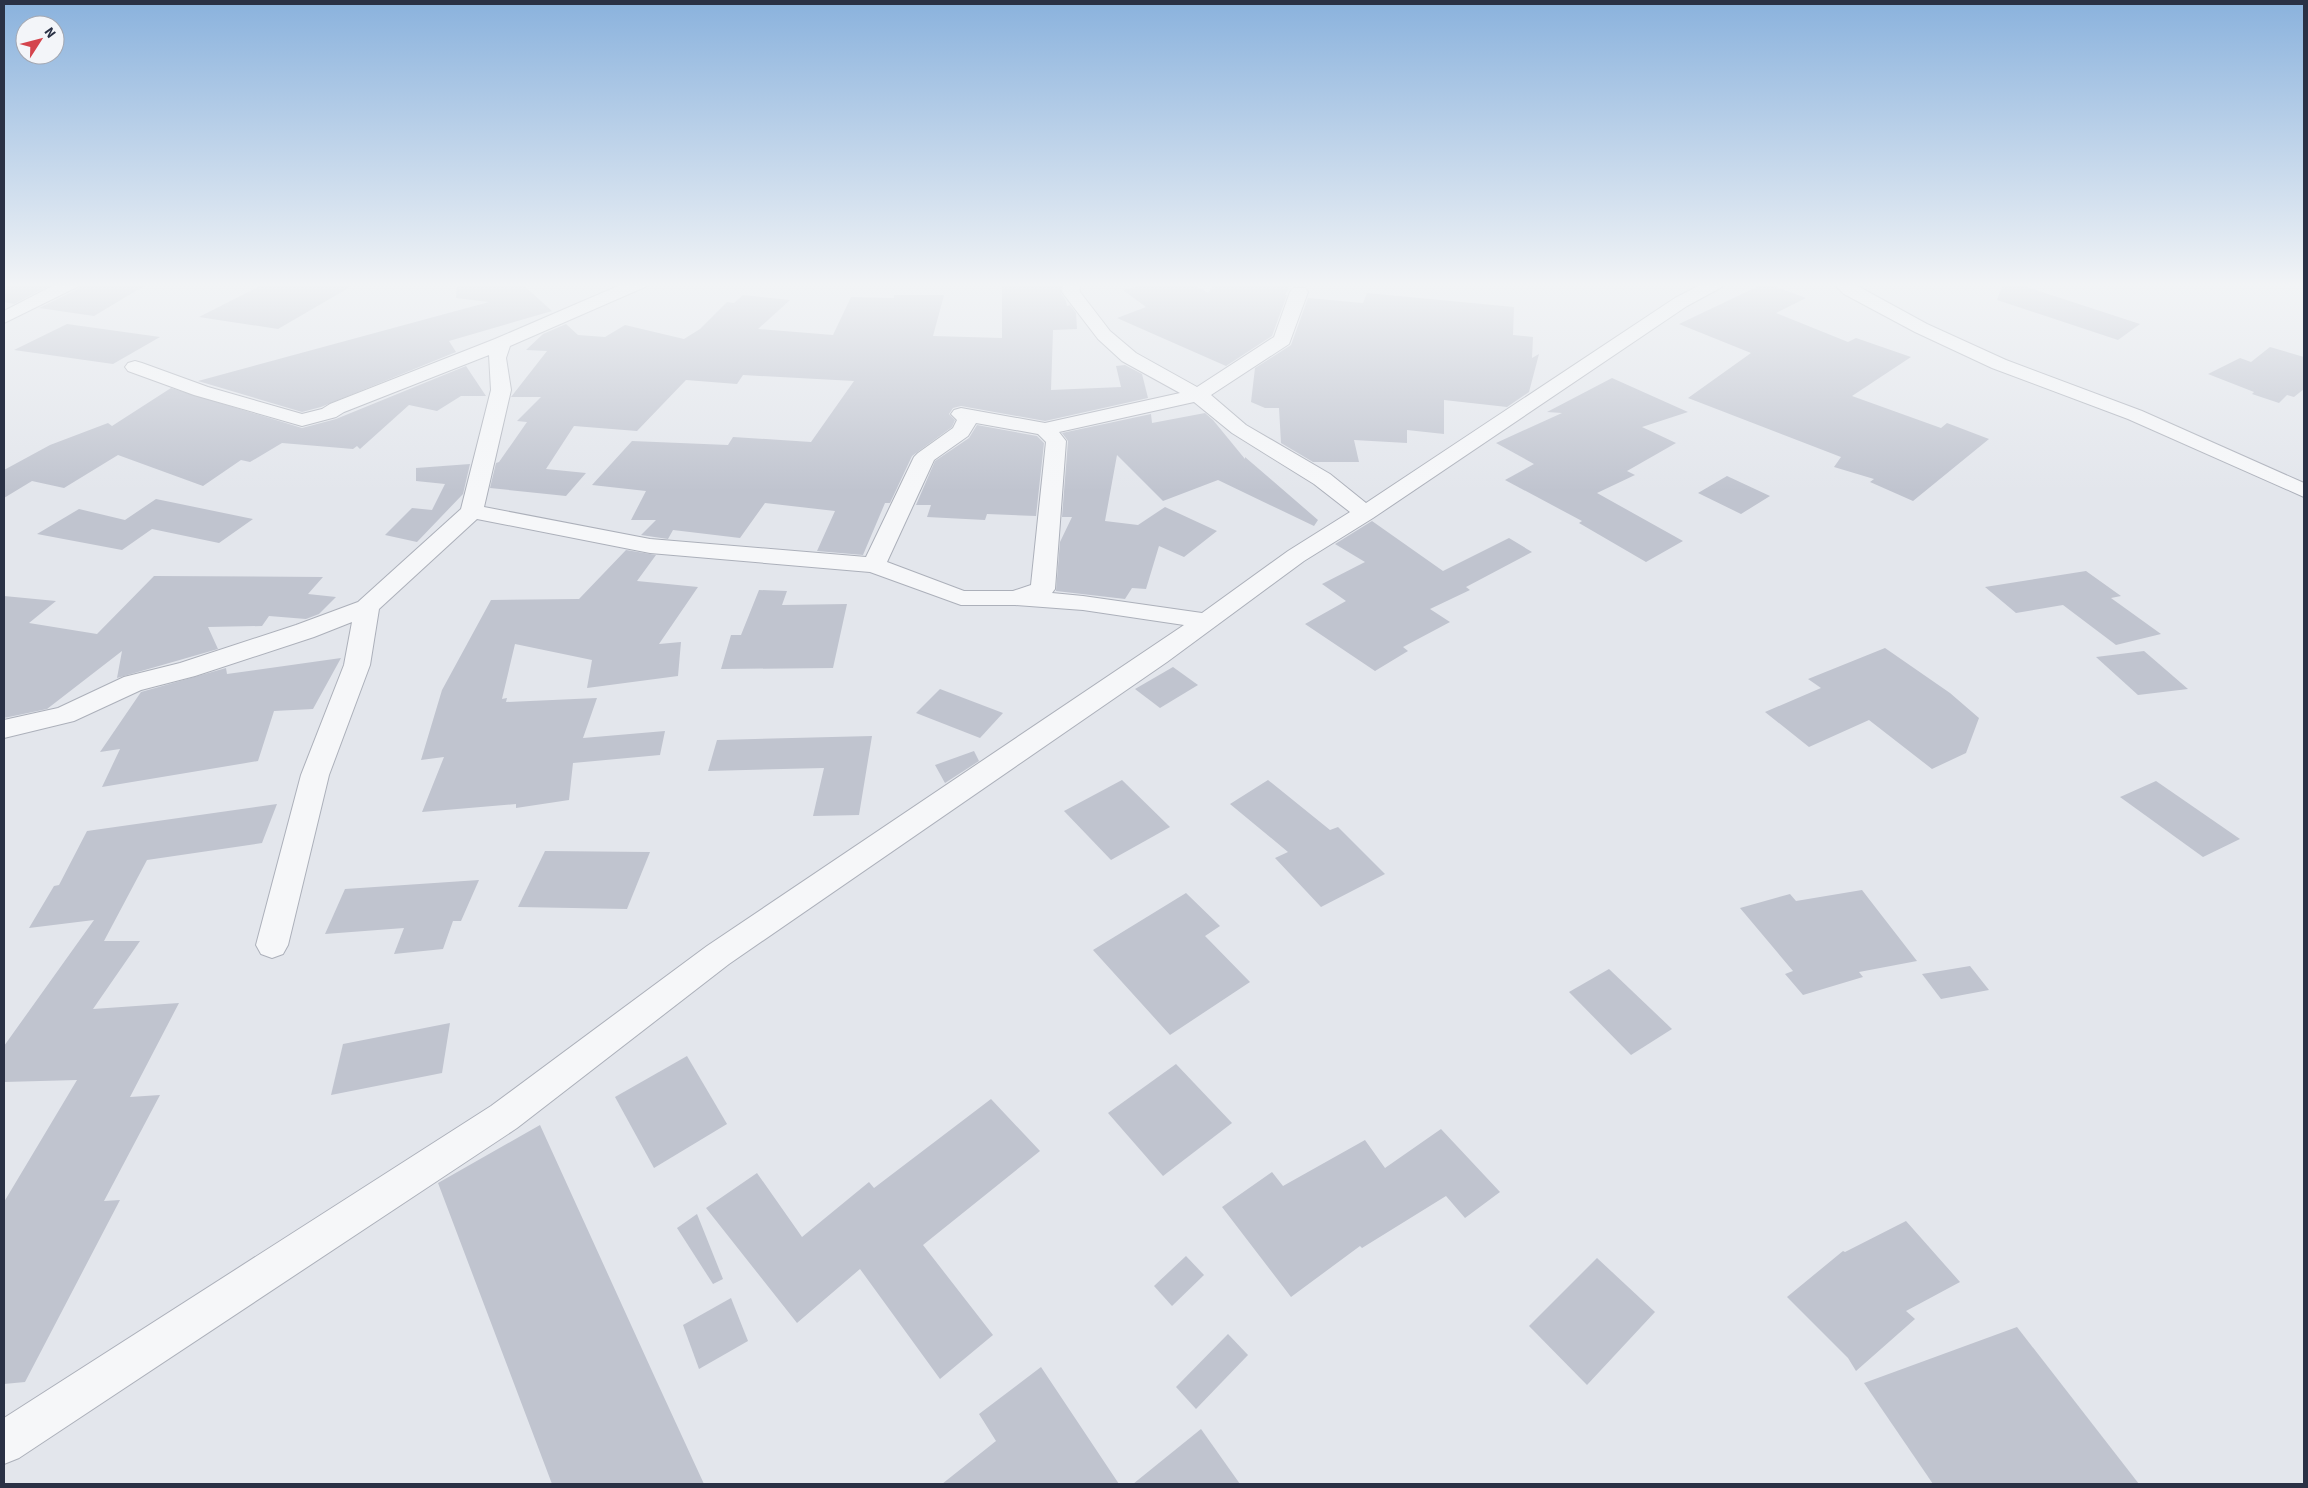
<svg xmlns="http://www.w3.org/2000/svg" width="2308" height="1488" font-family="'Source Sans 3',sans-serif">
	<style>
		.building { fill: #c0c4cf }
		.lines { fill: none; stroke-linecap: round; stroke-linejoin: round }
		.minor-casing { stroke: #acb0ba; stroke-width: 2 }
		.minor { fill: #f6f7f9; fill-rule: evenodd }
	</style>
	<rect width="100%" height="100%" fill="#e3e6ec"/>
	<!-- building -->
	<g class="building">
		<path d="M4,283h50l-40,21 -10,-2z"/>
		<path d="M82,283h67l-55,33 -55,-8 39,-19z"/>
		<path d="M266,283h91l-79,46 -79,-12z"/>
		<path d="M457,283h64l31,28 -103,30 7,11 -135,55 -19,5 -104,-31 291,-79 -33,-4z"/>
		<path d="M1002,283h59v10l5,8 1,5 3,-1 6,8 1,16 -24,1 -2,60 70,-3 -5,-21 9,-1 17,9 6,24 -103,23 -84,-15 -8,2 -4,6 6,6 -3,7 -40,29 -22,47h-5l-22,52 -46,-4 18,-40 -70,-8 -25,35 -67,-8 -5,9 -27,-4 15,-15h-25l15,-29 -54,-6 40,-44 96,4 5,-8 78,5 43,-61 -111,-6 -6,9 -51,-4 -49,51 -63,-5 -28,43 40,4 -20,23 -76,-8 6,-25 3,-1 28,-40 -10,-1 24,-24h-30l36,-46 -21,-1 17,-16 23,-10 12,11 27,2 20,-12 59,14 16,-10 27,-27 7,1 9,-8 47,5 -32,29 75,6 18,-38 43,1v-3h50l-11,41 69,2z"/>
		<path d="M1149,283h43l16,10 7,-10h77l-7,12h2l-15,41 -46,30 -109,-48 29,-11 -23,-17z"/>
		<path d="M1765,283l41,15 -30,15 72,29 8,-4 55,19 -59,39 89,32 6,-5 42,16 -76,62 -43,-19 4,-3 -40,-12 7,-10 -153,-59 63,-45 -72,-29z"/>
		<path d="M2003,283h11l126,41 -22,16 -121,-40z"/>
		<path d="M1367,293l147,14 -1,28 20,2 -1,21 7,-4 -10,38 -22,15 -63,-7v34l-37,-4v13l-53,-3 5,22h-46l-32,-19 -2,-35h-14l-14,-6 4,-34 36,-23 17,-47 55,5z"/>
		<path d="M67,324l93,13 -47,27 -99,-14z"/>
		<path d="M2270,347l34,10v32l-10,8 -7,-2 -8,8 -27,-9 2,-2 -46,-18 32,-16 11,4z"/>
		<path d="M466,366l20,30h-25l-24,15 -28,-6 -49,44 -3,-3 -4,3 -71,-6 -32,19 -9,-2 -38,26 -85,-31 -54,33 -32,-7 -28,17v-28l46,-25 58,-22 4,3 59,-38 131,40 34,-9z"/>
		<path d="M1612,378l76,34 -46,15 34,16 -49,28 8,4 -38,18 86,48 -37,21 -67,-39 3,-2 -77,-41 29,-16 -38,-21 66,-30 -15,-1z"/>
		<path d="M1205,413l8,7 32,39v-2l73,63 -4,6 -96,-46 -55,21 -46,-46 -12,66 33,4 27,-18 52,24 -33,26 -25,-11 -13,43 -14,-1 -7,11 -69,-8 4,-49 12,-25h-10l6,-76 -6,-8 89,-19 1,9z"/>
		<path d="M977,425l60,11 7,7 -8,73 -49,-2 -2,6 -58,-3 4,-12h-15l19,-44 34,-23z"/>
		<path d="M470,464l-7,30 -46,48 -32,-7 27,-27 20,2 13,-26 -29,-3v-13z"/>
		<path d="M1727,476l43,20 -29,18 -43,-21z"/>
		<path d="M156,499l97,20 -34,24 -67,-14 -30,21 -85,-16 42,-25 46,11z"/>
		<path d="M1372,521l71,50 66,-33 23,14 -66,35 4,3 -40,19 20,13 -47,25 5,4 -33,20 -70,-47 41,-23 -24,-17 43,-22 -30,-18z"/>
		<path d="M626,550l30,5 -19,26 61,6 -39,57 22,-2 -3,34 -91,12 5,-28 -77,-16 -13,55 5,-1 -1,4 91,-4 -14,40 82,-7 -5,24 -87,8 -4,37 -53,8v-4l-94,8 22,-55 -23,3 21,-70 49,-90 88,-1z"/>
		<path d="M2086,571l35,25 -10,2 50,36 -45,11 -53,-40 -47,8 -31,-26z"/>
		<path d="M154,576l169,1 -15,17 28,3 -17,17 -13,5 -37,-3 -7,10 -54,1 10,22 -101,29 5,-27 -75,58 -43,9v-122l52,5 -27,22 68,11z"/>
		<path d="M759,590l28,1 -5,14 65,-1 -14,64 -112,1 10,-34h10z"/>
		<path d="M1885,648l65,45 29,25 -13,35 -34,16 -63,-49 -60,27 -44,-35 56,-24 -13,-9z"/>
		<path d="M2144,651l44,38 -50,6 -42,-38z"/>
		<path d="M341,658l-28,51 -39,2 -16,50 -156,26 18,-38 -20,3 41,-60 85,-24 1,6z"/>
		<path d="M1173,667l25,18 -38,23 -25,-19z"/>
		<path d="M940,689l63,24 -23,25 -64,-25z"/>
		<path d="M872,736l-13,79 -46,1 11,-48 -116,3 9,-31z"/>
		<path d="M974,751l5,10 -34,22 -10,-18z"/>
		<path d="M1122,780l48,47 -59,33 -47,-49z"/>
		<path d="M1268,780l62,50 8,-3 47,47 -64,33 -46,-49 13,-6 -58,-48z"/>
		<path d="M2156,781l84,58 -37,18 -83,-60z"/>
		<path d="M277,804l-15,39 -115,17 -43,81h36l-47,68 86,-6 -49,94 30,-2 -56,106 16,-1 -95,182 -21,2v-182l73,-122 -73,2v-36l90,-126 -65,8 25,-42 5,-1 28,-54z"/>
		<path d="M545,851l105,1 -23,57 -109,-2z"/>
		<path d="M479,880l-18,41h-8l-10,28 -49,5 10,-26 -79,6 20,-45z"/>
		<path d="M1862,890l55,71 -58,11 4,5 -60,18 -18,-21 8,-3 -53,-63 50,-14 6,7z"/>
		<path d="M1186,893l34,33 -15,10 45,46 -80,53 -77,-85z"/>
		<path d="M1970,966l19,24 -48,9 -19,-25z"/>
		<path d="M1609,969l63,60 -41,26 -62,-63z"/>
		<path d="M450,1023l-8,50 -111,22 12,-51z"/>
		<path d="M687,1056l40,68 -73,44 -39,-71z"/>
		<path d="M1176,1064l56,59 -69,53 -55,-63z"/>
		<path d="M991,1099l49,52 -117,94 70,90 -53,44 -80,-110 -63,54 -91,-115 51,-35 45,64 67,-55 5,6z"/>
		<path d="M540,1125l117,257 47,102h-152l-114,-301z"/>
		<path d="M1441,1129l59,63 -35,26 -19,-22 -84,52 -2,-2 -69,51 -69,-90 50,-35 11,14 82,-46 20,28z"/>
		<path d="M697,1214l26,65 -10,5 -36,-56z"/>
		<path d="M1906,1221l54,61 -54,29 9,8 -59,52 -8,-13 -61,-61 56,-46 2,1z"/>
		<path d="M1186,1256l18,19 -32,31 -18,-20z"/>
		<path d="M1597,1258l58,54 -68,73 -58,-59z"/>
		<path d="M731,1298l17,43 -49,28 -16,-44z"/>
		<path d="M2017,1327l122,157h-206l-69,-101z"/>
		<path d="M1228,1334l20,21 -52,54 -20,-22z"/>
		<path d="M1041,1367l78,117h-177l54,-43 -17,-27z"/>
		<path d="M1201,1429l39,55h-107z"/>
	</g>
	<g class="lines">
		<!-- minor casing -->
		<g class="minor-casing">
			<g id="minor">
				<path d="M58,283h22l-3,4 -73,36v-12z"/>
				<path d="M625,283h23l-3,4 -135,59 -4,12 5,32 -27,117 166,32 216,18 48,-100 4,-4 35,-25 4,-8 -6,-6 3,-4 7,-2 84,15 135,-30 -58,-32 -24,-22 -36,-47 1,-9h16l1,9 30,39 26,22 61,34 77,-50 16,-45 3,-4h12l3,4 -19,52 -78,51 35,30 84,49 36,29 309,-205 29,-15h21l-3,4 -35,19 -314,212 -69,43 -137,101 -438,302 -212,164 -498,330 -15,6v-46l487,-312 216,-160 477,-321 -101,-15 -68,-5h-54l-91,-33 -220,-19 -173,-34 -98,90 -9,56 -41,110 -41,170 -5,9 -11,4 -11,-4 -5,-9 45,-170 43,-110 8,-43 -38,15 -119,39 -54,14 -67,31 -70,17v-18l54,-12 66,-31 56,-14 116,-38 62,-23 103,-93 30,-119 -2,-35 -145,57 -8,5 -34,9 -108,-31 -66,-24 -3,-4 3,-4 7,-2 7,2 66,24 94,27 20,-5 8,-5 165,-65zM1194,402l38,31 82,51 36,28 -62,39 -86,62 -119,-17 -31,-3 3,-4 11,-148 -7,-9zM976,423l62,11 8,8 -15,143 -18,6h-49l-77,-29 47,-102 34,-24z"/>
				<path d="M1833,283h19l75,41 79,36 136,51 162,72v14l-176,-78 -136,-51 -77,-36 -71,-38z"/>
			</g>
		</g>
		<!-- minor -->
		<use href="#minor" class="minor"/>
	</g>
	<!-- sky -->
	<linearGradient id="sky" x2="0" y2="1"><stop stop-color="#8ab2dd"/><stop offset="0.58" stop-color="#f2f4f6"/><stop offset="1" stop-color="#f2f4f6" stop-opacity="0"/></linearGradient>
	<rect width="2308" height="491" fill="url(#sky)"/>
	<!-- border -->
	<rect width="2308" height="1488" fill="none" stroke="#2a3145" stroke-width="10"/>
	<!-- north arrow -->
	<g transform="translate(40 40) rotate(54)"><circle r="24" fill="#f3f5f9" stroke="#a3a7b1"/>
	<path d="M0-4L9 19L0 12L-9 19Z" fill="#d4444d"/>
	<text y="-8" font-size="14" font-weight="bold" text-anchor="middle" fill="#2a3145">N</text>
	</g>
</svg>
